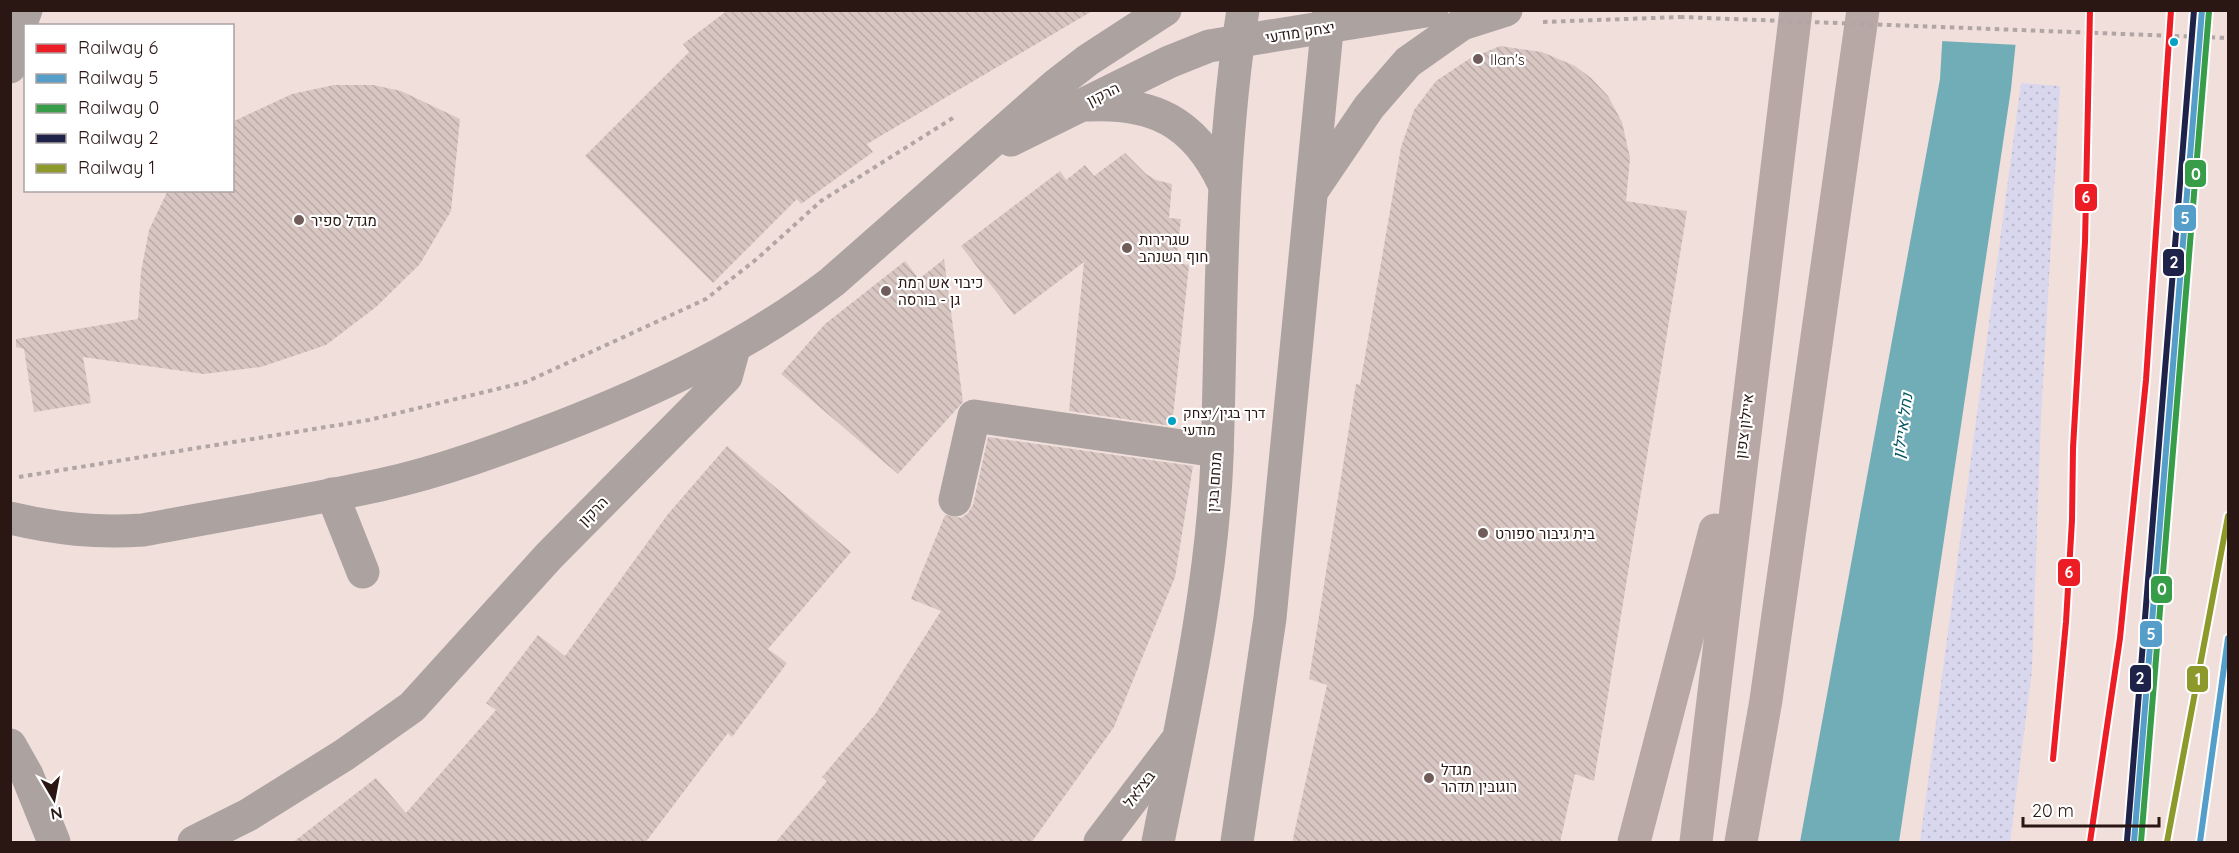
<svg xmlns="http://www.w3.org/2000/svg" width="2239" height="853" font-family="Quicksand,Heebo,sans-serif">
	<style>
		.grass { fill: url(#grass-dots) }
		.water { fill: #71adb7 }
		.pier { fill: #f1dfdc }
		.building { fill: url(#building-back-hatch) }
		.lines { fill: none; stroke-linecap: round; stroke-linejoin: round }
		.path { stroke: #b1a6a4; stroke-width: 4; stroke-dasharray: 4.5 4.5; stroke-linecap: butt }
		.minor { stroke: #aca2a0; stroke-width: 33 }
		.highway { stroke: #b7a8a5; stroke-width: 33 }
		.path-bridge { stroke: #b1a6a4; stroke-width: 4; stroke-dasharray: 4.5 4.5; stroke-linecap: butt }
		.rail-1-casing { stroke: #fff; stroke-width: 10 }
		.rail-2-casing { stroke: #fff; stroke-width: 10 }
		.rail-3-casing { stroke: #fff; stroke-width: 10 }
		.rail-4-casing { stroke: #fff; stroke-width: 10 }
		.rail-5-casing { stroke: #fff; stroke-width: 10 }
		.rail-1 { stroke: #ed1d26; stroke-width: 6 }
		.rail-2 { stroke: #559ec9; stroke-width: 6 }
		.rail-3 { stroke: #389d48; stroke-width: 6 }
		.rail-4 { stroke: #1f234a; stroke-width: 6 }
		.rail-5 { stroke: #8d992b; stroke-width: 6 }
		.bus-dot { fill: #02a2c5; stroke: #fff; stroke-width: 2 }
		.poi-dot { fill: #705d5a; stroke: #fff; stroke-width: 2 }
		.labels { text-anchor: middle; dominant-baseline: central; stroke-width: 4.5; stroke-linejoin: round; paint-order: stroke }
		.bus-label { font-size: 14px; fill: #2a1714; stroke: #fff; text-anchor: start }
		.street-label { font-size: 15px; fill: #2a1714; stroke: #fff }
		.poi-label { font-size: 15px; fill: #2a1714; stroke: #fff; text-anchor: start }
		.water-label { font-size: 16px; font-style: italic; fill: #045763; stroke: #fff }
		.line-badge { stroke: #fff; stroke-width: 2 }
		.badge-label { font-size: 16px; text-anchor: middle; font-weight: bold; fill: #fff }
	</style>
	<defs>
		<pattern id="grass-dots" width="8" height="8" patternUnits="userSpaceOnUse" patternTransform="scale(1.5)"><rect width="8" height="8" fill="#d8d7ed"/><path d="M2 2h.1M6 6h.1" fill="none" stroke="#bab8ca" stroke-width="1.8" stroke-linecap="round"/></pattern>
		<pattern id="building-back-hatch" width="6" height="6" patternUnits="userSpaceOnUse" patternTransform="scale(1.5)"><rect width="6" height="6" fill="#d8c6c2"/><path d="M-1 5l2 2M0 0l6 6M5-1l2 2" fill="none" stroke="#baa9a6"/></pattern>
	</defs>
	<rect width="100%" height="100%" fill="#f1dfdc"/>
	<!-- grass -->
	<path class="grass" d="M2021,83l39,3 -19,331 -9,253 -22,172h-90z"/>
	<!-- water -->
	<path class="water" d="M1944,11h75l-8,78 -112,753h-99l140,-763z"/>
	<!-- pier -->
	<path class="pier" d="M1941,10h81l-3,35 -79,-4z"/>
	<!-- building -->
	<g class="building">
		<path d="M728,10h366l-227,134 6,8 -72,52 -4,-5 -84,84 -128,-127 104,-104 -6,-8z"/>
		<path d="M1500,46l42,6 33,14 16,12 17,18 14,26 8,36 -4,43 61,10 -93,570 -19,-7 -15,69h-268l35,-158 -18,-6 47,-295 4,1 41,-238 13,-37 22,-29 33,-22z"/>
		<path d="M334,85h39l28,6 59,28 -9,92 -31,53 -44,43 -50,38 -65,22 -57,7 -121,-17 8,46 -57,9 -10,-63 -8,-2v-8l122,-20 3,-47 8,-42 19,-40h64v-68l60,-28z"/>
		<path d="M1125,153l21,21 10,6 16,4 -3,34 12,1 -5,44 13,2 -17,161 -103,-15 15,-149 -70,53 -53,-69 99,-75 6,9 19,-15 9,11z"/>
		<path d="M944,259l19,143 -65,72 -117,-100 44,-50 80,-63 14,18z"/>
		<path d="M988,437l205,29 -18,111 -61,150 -83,116h-256l52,-62 -5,-4 54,-64 65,-102 -30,-12 34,-84 16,3 7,-5 5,-8z"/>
		<path d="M727,446l124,106 -83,97 19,14 -55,74 -4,-4 -83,110h-353l84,-65 30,35 90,-103 -10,-7 52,-68 27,21 103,-142z"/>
	</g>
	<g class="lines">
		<!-- path -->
		<g class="path">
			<path d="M1543,22l137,-5"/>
			<path d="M19,477l350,-57 157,-38 180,-83 52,-41 63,-57 135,-85"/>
		</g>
		<!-- minor -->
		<g class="minor">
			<path d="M10,67l4,-26 12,-31"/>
			<path d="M1088,105c66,-3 106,17 135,77"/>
			<path d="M1011,140l158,-78 40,-16 223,-36"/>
			<path d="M1312,191l57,-84 39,-45 54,-38 44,-14"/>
			<path d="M332,494l31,78"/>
			<path d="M955,500l19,-84 243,35"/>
			<path d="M10,518c47,11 85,15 133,12 79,-15 158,-28 237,-45 60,-13 119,-35 177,-57 98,-38 192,-82 275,-146l225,-198 31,-24 77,-50"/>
			<path d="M10,745l17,30 27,67"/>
			<path d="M194,842l54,-27 96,-60 68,-48 137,-151 177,-179 8,-29"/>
			<path d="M1100,842l75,-99"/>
			<path d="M1158,842c25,-126 54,-255 59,-384 5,-150 2,-299 26,-448"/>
			<path d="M1237,842l33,-224 59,-608"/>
		</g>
		<!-- highway -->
		<g class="highway">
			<path d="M1634,842l81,-312"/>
			<path d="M1696,842l100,-832"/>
			<path d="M1741,842l25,-142 97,-690"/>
		</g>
		<!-- path-bridge -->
		<path class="path-bridge" d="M1680,17l548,21"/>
		<!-- rail-1 casing -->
		<g class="rail-1-casing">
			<g id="rail-1">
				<path d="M2053,759l13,-137 6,-102 1,-72 12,-206 5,-232"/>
				<path d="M2090,842l30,-204 26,-258 25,-370"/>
			</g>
		</g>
		<!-- rail-2 casing -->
		<g class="rail-2-casing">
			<g id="rail-2">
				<path d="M2134,842l68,-832"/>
				<path d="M2200,842l28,-204"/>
			</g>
		</g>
		<!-- rail-3 casing -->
		<g class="rail-3-casing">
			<path id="rail-3" d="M2141,842l68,-831"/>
		</g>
		<!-- rail-4 casing -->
		<g class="rail-4-casing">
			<path id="rail-4" d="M2127,841l67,-831"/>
		</g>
		<!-- rail-5 casing -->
		<g class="rail-5-casing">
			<path id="rail-5" d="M2167,842l61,-326"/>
		</g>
		<!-- rail-1 -->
		<use href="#rail-1" class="rail-1"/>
		<!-- rail-2 -->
		<use href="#rail-2" class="rail-2"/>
		<!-- rail-3 -->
		<use href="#rail-3" class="rail-3"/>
		<!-- rail-4 -->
		<use href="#rail-4" class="rail-4"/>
		<!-- rail-5 -->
		<use href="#rail-5" class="rail-5"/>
	</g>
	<!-- markers -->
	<g class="bus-dot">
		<circle cx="2174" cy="42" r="5"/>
		<circle cx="1172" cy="421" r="5"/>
	</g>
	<g class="poi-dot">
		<circle cx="1478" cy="59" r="6"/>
		<circle cx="299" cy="220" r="6"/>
		<circle cx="1127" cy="248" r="6"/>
		<circle cx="886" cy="291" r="6"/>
		<circle cx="1483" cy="533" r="6"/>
		<circle cx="1429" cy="778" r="6"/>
	</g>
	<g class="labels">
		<!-- bus labels -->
		<g class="bus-label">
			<text x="1183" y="413">דרך בגין/יצחק<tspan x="1183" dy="17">מודעי</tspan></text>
		</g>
		<!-- street labels -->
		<g class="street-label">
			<text transform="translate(1300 32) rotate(-9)">יצחק מודעי</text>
			<text transform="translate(1103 94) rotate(-26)">הרקון</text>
			<text transform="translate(1744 426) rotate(-83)">איילון צפון</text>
			<text transform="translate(1214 482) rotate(-86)">מנחם בגין</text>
			<text transform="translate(593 511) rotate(-45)">הרקון</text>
			<text transform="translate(1139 789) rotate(-53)">בצלאל</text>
		</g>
		<!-- poi labels -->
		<g class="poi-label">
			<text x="1490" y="59">Ilan's</text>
			<text x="311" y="220">מגדל ספיר</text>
			<text x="1139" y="239">שגרירות<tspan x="1139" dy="17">חוף השנהב</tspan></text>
			<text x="898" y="282">כיבוי אש רמת<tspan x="898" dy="17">גן - בורסה</tspan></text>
			<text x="1495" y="533">בית גיבור ספורט</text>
			<text x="1441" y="769">מגדל<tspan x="1441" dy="17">רוגובין תדהר</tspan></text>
		</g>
		<!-- water labels -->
		<g class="water-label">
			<text transform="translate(1902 426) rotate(-82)">נחל איילון</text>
		</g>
	</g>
	<g class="line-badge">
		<rect x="2184" y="159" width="23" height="29" rx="6" fill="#389d48"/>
		<rect x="2074" y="183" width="24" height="29" rx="6" fill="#ed1d26"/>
		<rect x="2173" y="204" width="24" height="28" rx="6" fill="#559ec9"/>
		<rect x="2162" y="248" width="23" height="29" rx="6" fill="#1f234a"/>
		<rect x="2057" y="558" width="24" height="29" rx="6" fill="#ed1d26"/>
		<rect x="2150" y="575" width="23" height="29" rx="6" fill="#389d48"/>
		<rect x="2139" y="620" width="24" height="28" rx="6" fill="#559ec9"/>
		<rect x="2129" y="664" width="23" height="29" rx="6" fill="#1f234a"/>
		<rect x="2186" y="665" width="23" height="28" rx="6" fill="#8d992b"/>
	</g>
	<g class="badge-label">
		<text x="2196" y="180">0</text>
		<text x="2086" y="203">6</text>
		<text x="2185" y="224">5</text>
		<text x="2174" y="268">2</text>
		<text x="2069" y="578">6</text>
		<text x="2162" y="595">0</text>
		<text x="2151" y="640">5</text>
		<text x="2140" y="684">2</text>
		<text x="2198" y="685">1</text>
	</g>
	<!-- border -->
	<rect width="2239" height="853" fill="none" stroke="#2a1714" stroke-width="24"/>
	<!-- legend -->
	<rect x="24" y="24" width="210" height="168" fill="#ffffff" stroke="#aaa2a1" stroke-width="1.5"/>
	<rect x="36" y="44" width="30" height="9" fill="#ed1d26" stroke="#aaa2a1" stroke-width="1.5"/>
	<text x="78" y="54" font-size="18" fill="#2a1714">Railway 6</text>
	<rect x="36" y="74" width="30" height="9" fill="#559ec9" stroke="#aaa2a1" stroke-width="1.5"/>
	<text x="78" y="84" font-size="18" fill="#2a1714">Railway 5</text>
	<rect x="36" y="104" width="30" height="9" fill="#389d48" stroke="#aaa2a1" stroke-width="1.5"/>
	<text x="78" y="114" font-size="18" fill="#2a1714">Railway 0</text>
	<rect x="36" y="134" width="30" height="9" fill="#1f234a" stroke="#aaa2a1" stroke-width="1.5"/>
	<text x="78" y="144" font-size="18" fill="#2a1714">Railway 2</text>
	<rect x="36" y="164" width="30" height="9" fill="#8d992b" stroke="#aaa2a1" stroke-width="1.5"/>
	<text x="78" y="174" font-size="18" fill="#2a1714">Railway 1</text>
	<!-- north arrow -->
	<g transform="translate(54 799) rotate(170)" stroke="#ffffff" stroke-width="4.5" paint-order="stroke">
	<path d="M0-4.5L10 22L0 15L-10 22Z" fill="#2a1714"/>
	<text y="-9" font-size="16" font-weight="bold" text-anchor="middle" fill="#2a1714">N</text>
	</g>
	<!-- scale -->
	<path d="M2023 817v9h136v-9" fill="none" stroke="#2a1714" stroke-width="3"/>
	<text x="2032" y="817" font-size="18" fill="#2a1714" stroke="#ffffff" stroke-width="4.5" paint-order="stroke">20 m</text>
</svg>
